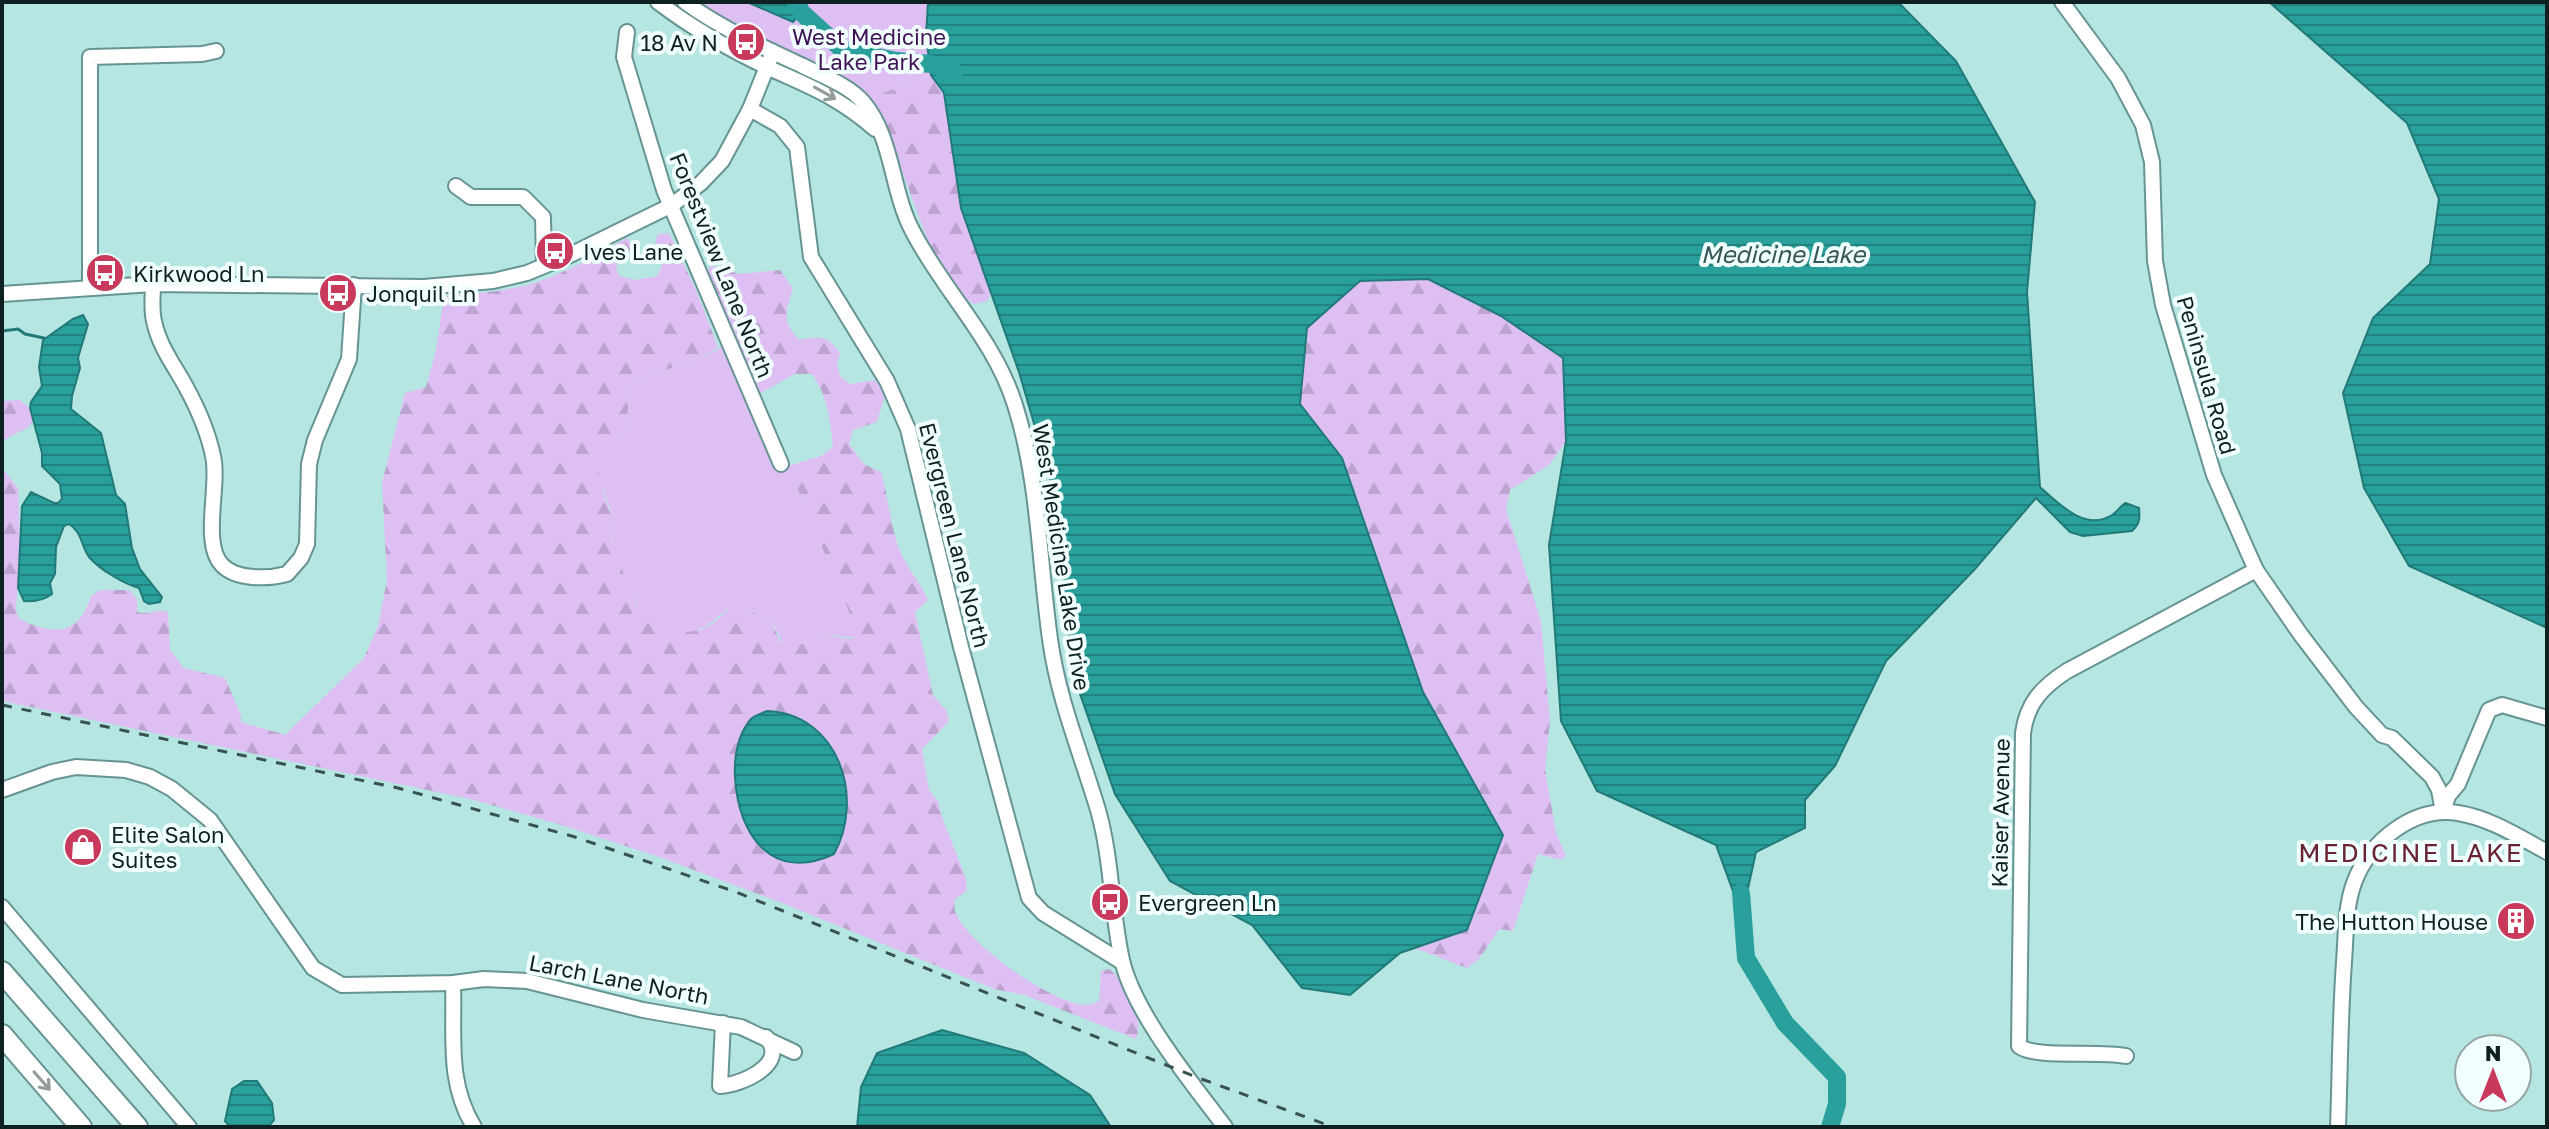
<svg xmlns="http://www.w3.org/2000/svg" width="2549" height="1129" font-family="'Golos Text',sans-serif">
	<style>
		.forest { fill: url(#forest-firs) }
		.green { fill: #debff3 }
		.water { fill: url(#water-rules); stroke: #217a77; stroke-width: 2 }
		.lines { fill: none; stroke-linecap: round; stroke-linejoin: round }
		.stream { stroke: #217a77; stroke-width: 3 }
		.river { stroke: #29a09c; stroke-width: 18 }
		.minor-casing { stroke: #669492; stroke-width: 18 }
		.highway-casing { stroke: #669492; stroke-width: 24 }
		.minor { stroke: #fff; stroke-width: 14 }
		.highway { stroke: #fff; stroke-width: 20 }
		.rail { stroke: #385251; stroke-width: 3; stroke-dasharray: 10 10; stroke-linecap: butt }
		.oneway { stroke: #939b9b }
		.labels { text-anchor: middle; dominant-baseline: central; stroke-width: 8; stroke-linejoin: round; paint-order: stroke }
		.park-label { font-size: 22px; fill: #3f1256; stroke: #f1fffe }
		.poi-label { font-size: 22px; fill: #0e2120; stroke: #f1fffe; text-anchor: start }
		.street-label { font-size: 22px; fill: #0e2120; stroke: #f1fffe }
		.water-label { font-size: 24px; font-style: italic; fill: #355755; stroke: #f1fffe }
		.quarter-label { font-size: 26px; letter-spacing: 2px; fill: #682231; stroke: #f1fffe }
	</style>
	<defs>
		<pattern id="forest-firs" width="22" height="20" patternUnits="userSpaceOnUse" patternTransform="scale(2)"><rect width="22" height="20" fill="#debff3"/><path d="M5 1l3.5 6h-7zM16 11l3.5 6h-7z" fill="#bda4d0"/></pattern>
		<pattern id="water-rules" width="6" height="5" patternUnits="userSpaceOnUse" patternTransform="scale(2)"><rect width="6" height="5" fill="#29a09c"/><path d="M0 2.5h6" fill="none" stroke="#22827f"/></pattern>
	</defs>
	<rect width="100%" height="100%" fill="#b5e6e2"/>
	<!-- forest -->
	<g class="forest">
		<path d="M931,75l13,18 17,115 30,86 -4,7 -13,3 -13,-8 -31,-49 -43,-117 -25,-29z"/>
		<path d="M669,233l27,57 22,57 -15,10 -71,25 -7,49 -12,19 -11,39 11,31 -2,20 25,65 46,27 19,-2 11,-6 18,-16 6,-2 35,14 9,21 19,4 26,-10 23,4 11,-2 -71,-171 33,-10 12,-9c-3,-27 -5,-50 -21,-73h-17l-35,19 -7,-7 -50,-114 9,-6 27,8 41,-4 13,19c-8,22 -11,33 6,51 21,-4 28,-5 41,13l-3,11 3,12 10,8 25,-4 10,15 -8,27 -24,8 -4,14 15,20 17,8c7,24 9,50 17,74 7,20 22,35 30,54l-13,12 18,83 13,15 3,11 -27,28 7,41 9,11 4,16 24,62 1,12 -12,8c0,2 -1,9 0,12 10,31 99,95 132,94 3,0 9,-3 12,-4l2,-30 8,-2c18,14 36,48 27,70l-112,-44 -30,-6 -217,-88 -118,-44 -101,-33 -88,-25 -468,-98v-233l16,20 2,60 -4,62 3,9c35,16 59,18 72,-23l9,-6h29l8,9v13c11,4 20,-4 31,0l2,38 14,18 41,10 16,37v7l44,13 79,-77 14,-32 9,-46 -5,-98 23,-89 21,-6 10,-37 8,-54c30,-3 63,-4 93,-14 31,-10 61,-28 90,-44l7,9 -18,19 3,10 17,4 21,-4 5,-10 -7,-26 4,-6z"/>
		<path d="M1428,279l73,37 62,42 3,83 -17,24 -39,25 -4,19 35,112 9,100 -5,48 11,64 10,23 -5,4 -23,-6 -25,77 -14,-2 -20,30 -12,9 -53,-20 53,-18 36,-96 -80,-142 -81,-234 -42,-54 7,-76 53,-47z"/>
		<path d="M20,400l10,8 3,14c-10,12 -23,11 -31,21v-42z"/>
	</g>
	<!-- green -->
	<g class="green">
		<path d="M685,2h243l-2,34 5,39 -69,26z"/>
		<path d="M733,341l20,45 7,7 28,73 72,172 -35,-3 -26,10 -14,1 -14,-26 -35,-14c-21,6 -25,27 -53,26 -38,-3 -46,-23 -58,-55 -4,-11 -10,-22 -13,-34 -2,-8 2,-17 0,-25 -3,-21 -20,-43 -12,-65l13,-3 12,-19 7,-49 71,-25z"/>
	</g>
	<!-- water -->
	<g class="water">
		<path d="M747,2h58l1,4 -13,16z"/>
		<path d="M928,2h970l58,59 79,141 -8,90 13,195c18,16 45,45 72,28 5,-3 8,-9 14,-12l13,5c1,10 1,16 -7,23l-49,5 -13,-4 -34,-34 -61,71 -89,92 -51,105 -30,34v28l-49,24 -14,64 -26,-71 -119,-54 -36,-70 -12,-176 17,-104 -3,-83 -62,-42 -73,-37 -68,2 -53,47 -7,76 42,54 81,234 80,143 -36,95 -67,23 -50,42 -48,-7 -50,-63 -82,-44 -55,-87 -43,-123 -16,-172 -37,-127 -58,-164 -17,-115 -13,-18 -5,-39z"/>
		<path d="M2269,2h278v626l-138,-62 -45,-78 -21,-95 30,-75 57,-54 9,-65 -32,-76z"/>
		<path d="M83,315l5,9 -10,34 2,10 -8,28 -1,13 30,24 15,62 9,9 7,44 8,21 22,28 -2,5 -11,2 -5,-3 -5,-13c-15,-4 -40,-19 -50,-31 -8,-11 -7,-25 -20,-33l-5,2 -8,21 -1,27 -5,9 2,11c-8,6 -18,8 -28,7l-6,-13 4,-82 9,-14 23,11h4l4,-4 -2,-15 -18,-18v-13l-12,-45 1,-6 11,-16 -3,-19 4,-27 30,-21z"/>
		<path d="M767,711c72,3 98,87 67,143 -62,29 -96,-19 -99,-77 -1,-20 2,-41 16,-58 4,-4 12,-6 16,-8z"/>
		<path d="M942,1030l82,23 66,42 21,32h-254l4,-40 16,-34z"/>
		<path d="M244,1081h13l15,22 2,17 -6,7h-38l-5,-6 7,-32z"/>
	</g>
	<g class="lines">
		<!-- stream -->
		<path class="stream" d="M2,331l16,-2 7,5 19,4"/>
		<!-- river -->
		<g class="river">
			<path d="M796,2l6,11 41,37 54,11 34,3 23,8"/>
			<path d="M1741,893l5,65 39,65 52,54v27l-7,23"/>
		</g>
		<!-- minor casing -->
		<g class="minor-casing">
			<g id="minor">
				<path d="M658,2c34,26 73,48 111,66 42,19 71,30 106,61"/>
				<path d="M685,2c32,24 79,46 116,63 19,10 48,20 62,37 30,35 28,88 49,128 31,61 82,108 103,175 24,76 24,156 35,234 8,60 31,114 48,171 14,49 13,101 24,150 12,53 70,123 103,167"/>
				<path d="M2062,2l56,76 25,47 9,37 3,99 8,44 51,170 33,75 9,20 45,65 55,72 26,28 10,3 40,39 7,13 4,22"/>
				<path d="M627,32l-3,25 40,133 117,274"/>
				<path d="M750,109l30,17 17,21 14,110 76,124 21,48 53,218 68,251 14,15 79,49"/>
				<path d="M456,186l15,11h52l20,20 1,48"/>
				<path d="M153,284c0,12 -2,25 1,37 5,25 20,44 32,66 12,22 22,45 27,69 7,29 -12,87 9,109 14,15 46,14 65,9l14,-16 6,-14 2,-80 6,-24 34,-81 5,-74"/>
				<path d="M90,286v-229l112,-3 14,-3"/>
				<path d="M2,294l151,-10 271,3 69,-6 34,-8 43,-18 102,-50 29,-22 21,-22 28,-52 23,-57"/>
				<path d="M2,790l50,-18 24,-5 50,3 24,7 22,12 38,31 103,148 29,17 111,-2 31,-4 43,2 116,29 98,17 53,25"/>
				<path d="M2443,812l5,-16 10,-12 31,-74 13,-5 45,13"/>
				<path d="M2,907l187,220"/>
				<path d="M453,983c2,51 -7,98 21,144"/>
				<path d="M723,1023l-3,63c21,-1 70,-22 46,-49"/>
				<path d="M2126,1056c-26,-6 -91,3 -107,-10l4,-313c4,-30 19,-46 44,-62l189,-101"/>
				<path d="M2338,1127c2,-55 2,-110 6,-165 2,-26 1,-54 10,-79 15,-41 59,-77 104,-70 32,5 61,24 89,39"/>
			</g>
		</g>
		<!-- highway casing -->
		<g class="highway-casing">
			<g id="highway">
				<path d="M2,972l135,155"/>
				<path d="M2,1035l79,92"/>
			</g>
		</g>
		<!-- minor -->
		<use href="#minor" class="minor"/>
		<!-- highway -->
		<use href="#highway" class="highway"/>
		<!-- rail -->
		<path class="rail" d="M2,705l396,83 177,49 161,55 460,185 137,50"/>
	</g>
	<!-- one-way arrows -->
	<defs><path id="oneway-shaft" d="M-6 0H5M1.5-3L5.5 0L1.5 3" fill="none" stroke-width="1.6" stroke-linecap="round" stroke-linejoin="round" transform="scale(2)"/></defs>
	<g class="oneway">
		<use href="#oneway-shaft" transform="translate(825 93) rotate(29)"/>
		<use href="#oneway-shaft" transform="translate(42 1081) rotate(49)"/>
	</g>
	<!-- icons -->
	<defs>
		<g id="bus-disc" transform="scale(2)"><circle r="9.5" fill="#c8395b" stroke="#f1fffe"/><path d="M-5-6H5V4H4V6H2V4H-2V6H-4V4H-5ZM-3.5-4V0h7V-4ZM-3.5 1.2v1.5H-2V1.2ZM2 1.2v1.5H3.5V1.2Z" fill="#fff"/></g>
		<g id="shop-disc" transform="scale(2)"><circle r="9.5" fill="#c8395b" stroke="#f1fffe"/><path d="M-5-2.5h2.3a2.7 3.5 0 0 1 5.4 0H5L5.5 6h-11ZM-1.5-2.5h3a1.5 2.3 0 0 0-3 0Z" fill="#fff"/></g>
		<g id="building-disc" transform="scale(2)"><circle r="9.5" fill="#c8395b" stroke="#f1fffe"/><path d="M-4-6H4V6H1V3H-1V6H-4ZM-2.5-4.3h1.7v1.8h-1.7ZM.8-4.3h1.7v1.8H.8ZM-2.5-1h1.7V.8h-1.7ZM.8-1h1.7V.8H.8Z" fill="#fff"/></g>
	</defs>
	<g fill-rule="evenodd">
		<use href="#bus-disc" x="746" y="42"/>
		<use href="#bus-disc" x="555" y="251"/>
		<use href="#bus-disc" x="105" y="273"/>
		<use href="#bus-disc" x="338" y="293"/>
		<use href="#shop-disc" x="83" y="847"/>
		<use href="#bus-disc" x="1110" y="902"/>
		<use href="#building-disc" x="2516" y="921"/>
	</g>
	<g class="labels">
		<!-- park labels -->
		<g class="park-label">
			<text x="869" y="36">West Medicine<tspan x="869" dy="25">Lake Park</tspan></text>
		</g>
		<!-- poi labels -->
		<g class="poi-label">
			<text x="718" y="42" text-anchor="end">18 Av N</text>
			<text x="583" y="251">Ives Lane</text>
			<text x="133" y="273">Kirkwood Ln</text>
			<text x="366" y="293">Jonquil Ln</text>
			<text x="111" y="834">Elite Salon<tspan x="111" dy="25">Suites</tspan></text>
			<text x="1138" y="902">Evergreen Ln</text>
			<text x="2488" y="921" text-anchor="end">The Hutton House</text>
		</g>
		<!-- street labels -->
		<g class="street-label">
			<text transform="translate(722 265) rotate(68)">Forestview Lane North</text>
			<text transform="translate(2207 375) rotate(74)">Peninsula Road</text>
			<text transform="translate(955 535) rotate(76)">Evergreen Lane North</text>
			<text transform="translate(1062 557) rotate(81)">West Medicine Lake Drive</text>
			<text transform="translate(2000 813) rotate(-89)">Kaiser Avenue</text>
			<text transform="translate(619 979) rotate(11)">Larch Lane North</text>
		</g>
		<!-- water labels -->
		<g class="water-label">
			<text x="1783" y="253">Medicine Lake</text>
		</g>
		<!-- quarter labels -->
		<g class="quarter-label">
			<text x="2411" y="852">MEDICINE LAKE</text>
		</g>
	</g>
	<!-- border -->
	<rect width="2549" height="1129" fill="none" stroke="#0e2120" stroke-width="8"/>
	<!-- north arrow -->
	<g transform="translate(2493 1073)"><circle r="38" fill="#f1fffe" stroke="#96a6a5" stroke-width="2"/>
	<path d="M0-6L14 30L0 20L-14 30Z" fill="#c8395b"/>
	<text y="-12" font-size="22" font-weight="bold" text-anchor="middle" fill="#0e2120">N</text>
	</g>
</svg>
